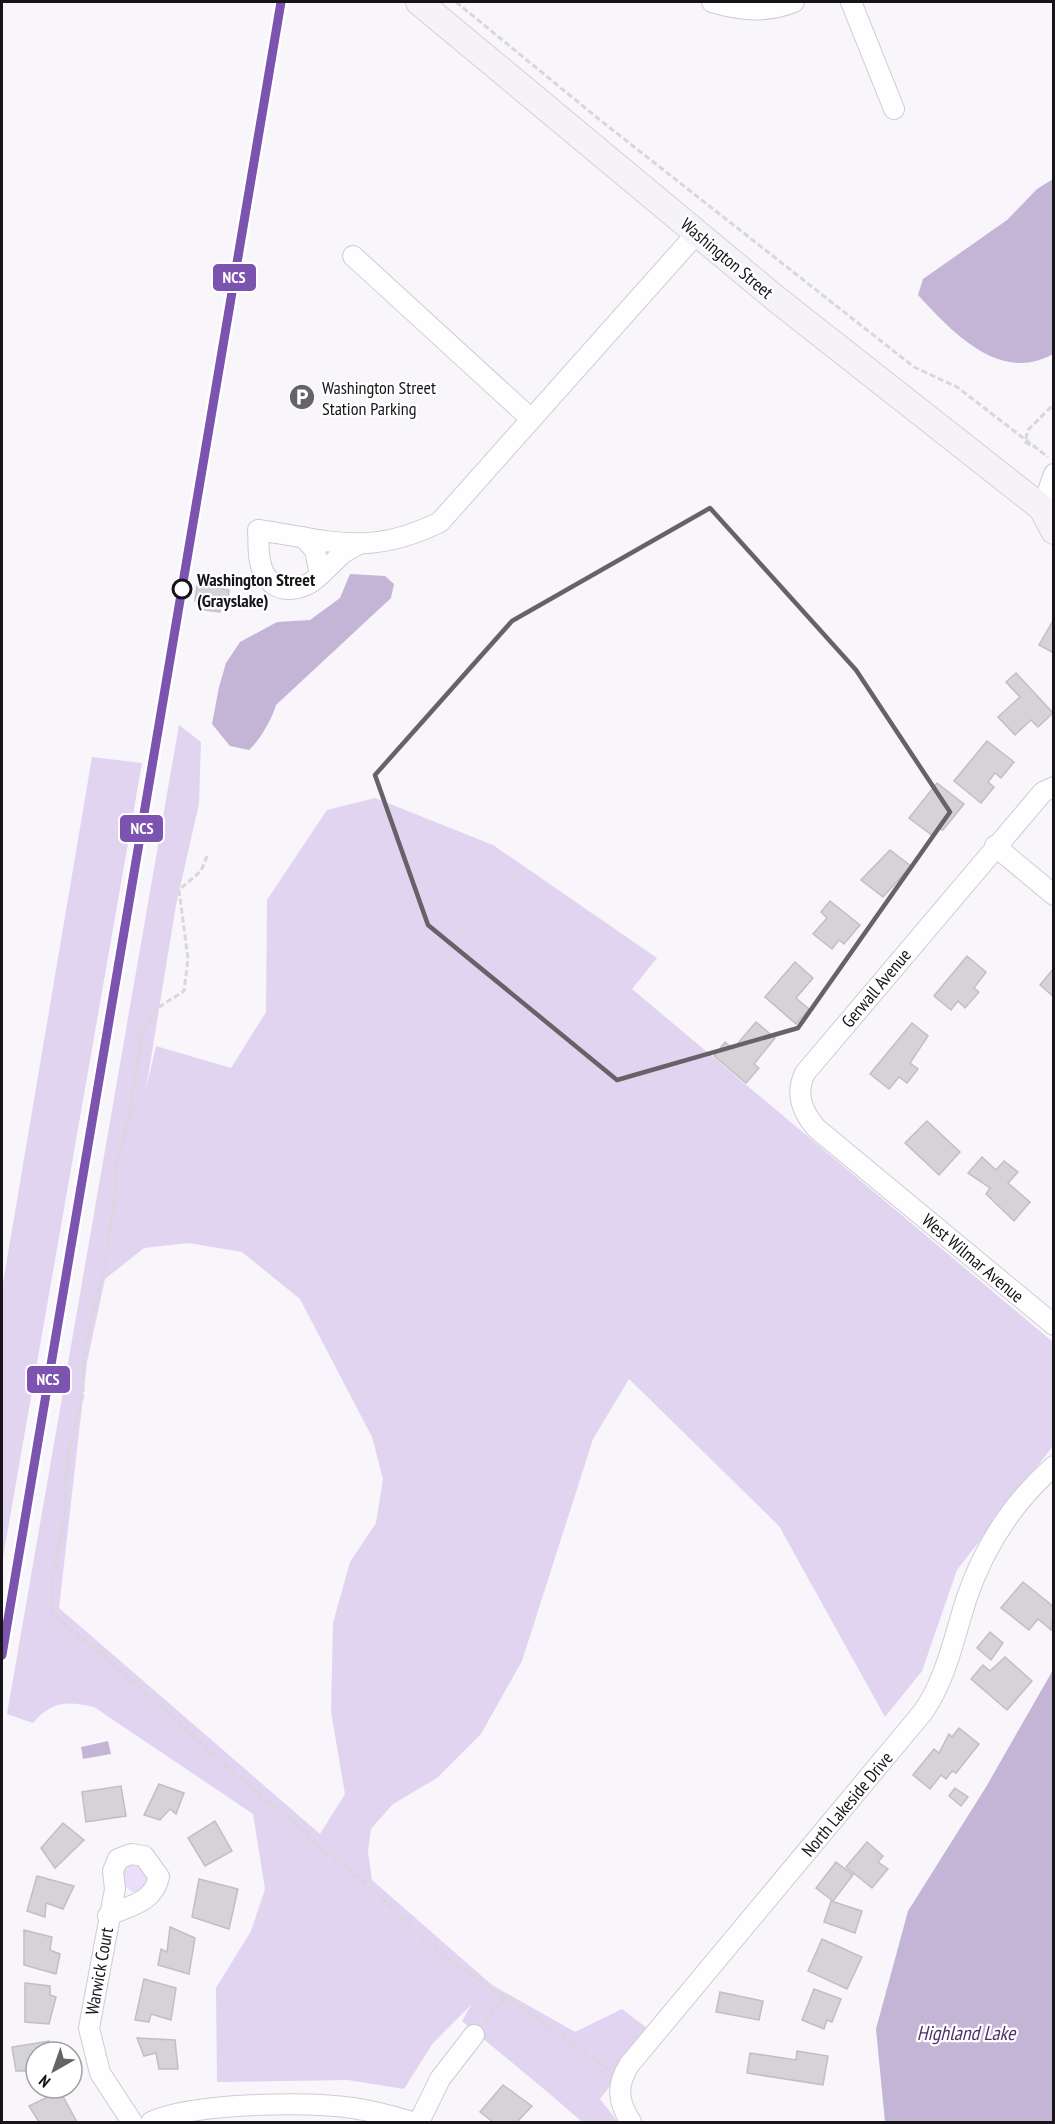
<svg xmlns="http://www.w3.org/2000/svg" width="1055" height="2124" font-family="'PT Sans Narrow',sans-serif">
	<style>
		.green { fill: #ebdefb }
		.forest { fill: #e1d4f1; fill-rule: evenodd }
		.water { fill: #c4b5d7 }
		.building { fill: #d5d2d8; stroke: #c1bfc3; stroke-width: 1.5 }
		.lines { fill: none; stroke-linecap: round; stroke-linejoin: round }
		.minor-casing { stroke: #ceccd1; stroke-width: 22 }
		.major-casing { stroke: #d3d1d4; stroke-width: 28 }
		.path { stroke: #d8d7d9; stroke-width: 3; stroke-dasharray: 6 3; stroke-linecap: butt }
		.minor { stroke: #fefefe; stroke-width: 20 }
		.major { stroke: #f5f3f8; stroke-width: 26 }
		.rail-1-casing { stroke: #fff; stroke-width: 14 }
		.rail-1 { stroke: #7c53af; stroke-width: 9 }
		.marked { fill: none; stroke: #656368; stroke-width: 4.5; stroke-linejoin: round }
		.stop-dot { fill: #fff; stroke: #161419; stroke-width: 3 }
		.labels { text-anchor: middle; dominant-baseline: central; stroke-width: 4.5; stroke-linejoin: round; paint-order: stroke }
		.street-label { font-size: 18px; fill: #161419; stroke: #fff }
		.poi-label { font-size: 18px; fill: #161419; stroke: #fff; text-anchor: start }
		.stop-label { font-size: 18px; font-weight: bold; fill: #161419; stroke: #fff; text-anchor: start }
		.water-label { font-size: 20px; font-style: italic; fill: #4e316b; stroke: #fff }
		.line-badge { stroke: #fff; stroke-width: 2 }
		.badge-label { font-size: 16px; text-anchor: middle; font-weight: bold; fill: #fff }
	</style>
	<rect width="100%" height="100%" fill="#f8f5fb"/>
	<!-- green -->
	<path class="green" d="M131,1864l11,1 11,13 -14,14h-7l-10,-9v-11z"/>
	<!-- forest -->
	<g class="forest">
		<path d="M179,725l22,17 -2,62 -23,101 -30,184 10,-43 75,22 35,-56 1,-112 60,-90 48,-12 118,47 164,113 -25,31 421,353v104l-96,124 -35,101 -37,46 -106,-191 -150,-147 -36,60 -71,222 -41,73 -44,44 -44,26 -22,25 -3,22 4,29 120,105 83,47 47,-23 30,23 -52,67 18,23h-36c-39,-35 -80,-67 -120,-101l9,-16 -38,38 -29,46 -56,-9 -131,2 -1,-94 35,-57 14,-42 -12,-75 -159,-107c-27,-6 -42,-6 -61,16l-26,-9zM189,1243l53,9 58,47 72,138 11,42 -7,44 -26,39 -17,61 -2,89 14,82 -25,40 -261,-226 28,-246 18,-83 39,-31z"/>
		<path d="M92,757l50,6 -140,800v-274z"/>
	</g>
	<!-- water -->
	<g class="water">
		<path d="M1053,179v175c-53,30 -101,-22 -135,-59l5,-16 84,-59 30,-31z"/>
		<path d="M350,574l35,2 9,8 -3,14 -115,107c-4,14 -16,35 -27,45l-19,-4 -18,-22 7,-37 7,-24 14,-21 37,-20 33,-2 30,-22z"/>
		<path d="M1053,1670v452h-168l-9,-93 32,-118 78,-124z"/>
		<path d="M108,1741l3,13 -28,5 -2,-12z"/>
	</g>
	<!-- building -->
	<g class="building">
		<path d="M204,580l20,3 -1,6 6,1 -2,16 -6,-1 -1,7 -22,-3 1,-8h-4l2,-15h6z"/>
		<path d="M1054,619v34l-15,-8z"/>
		<path d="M1016,673l37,40 -15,14 -7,-7 -16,15 -17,-18 22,-20 -14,-15z"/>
		<path d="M987,741l27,21 -13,16 -6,-5 -7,9 6,5 -13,16 -27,-22z"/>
		<path d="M937,783l27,21 -21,26 -4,-1 -6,7 -24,-18z"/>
		<path d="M890,850l21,16 -28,31 -22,-17z"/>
		<path d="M830,901l30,24 -16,19 -5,-4 -7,9 -19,-15 14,-16 -6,-6z"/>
		<path d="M967,956l19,16 -12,16 5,4 -14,16 -7,-7 -7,9 -17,-14z"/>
		<path d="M795,962l18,16 -17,20 13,11 -13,15 -31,-27z"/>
		<path d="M1054,968v29l-14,-12z"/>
		<path d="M756,1022l19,16 -21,26 5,4 -13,15 -32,-27 11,-14 8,7z"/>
		<path d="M912,1023l16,13 -18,27 8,6 -11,14 -8,-6 -10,12 -19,-15z"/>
		<path d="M927,1121l33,31 -21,23 -34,-32z"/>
		<path d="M982,1157l14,13 8,-9 14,11 -10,11 22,19 -16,19 -28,-27 4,-6 -22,-15z"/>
		<path d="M1023,1582l31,25 -3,23 -13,-11 -9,11 -28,-22z"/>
		<path d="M990,1632l13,11 -12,17 -14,-12z"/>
		<path d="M1005,1657l27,24 -25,29 -36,-31 12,-14 7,6z"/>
		<path d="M959,1728l20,16 -23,29 -4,-2 -6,8 -5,-4 -11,14 -17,-14 21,-26 5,4 10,-19 3,3z"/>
		<path d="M159,1784l25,9 -8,21 -6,-5 -10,11 -16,-5z"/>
		<path d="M121,1786l5,30 -40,6 -4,-30z"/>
		<path d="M955,1788l13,9 -7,9 -12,-10z"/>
		<path d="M215,1821l17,30 -27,15 -17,-28z"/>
		<path d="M63,1823l21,17 -29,28 -14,-20z"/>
		<path d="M867,1842l16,14 -5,6 10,7 -16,19 -26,-21z"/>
		<path d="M836,1862l17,13 -20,26 -17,-13z"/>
		<path d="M37,1876l37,10 -11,23 -17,-6 -1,14 -18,-6z"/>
		<path d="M199,1879l39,10 -9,40 -37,-12z"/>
		<path d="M831,1901l31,10 -7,22 -31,-11z"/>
		<path d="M170,1927l25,11 -6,36 -31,-9 3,-16 6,3z"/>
		<path d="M24,1930l28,7 -2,13 10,4 -4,20 -32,-9z"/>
		<path d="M822,1939l40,18 -15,32 -39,-18z"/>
		<path d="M144,1979l32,9 -5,32 -20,-6 -2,8 -14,-2z"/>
		<path d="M25,1983l25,3v9l6,2 -7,27 -24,-2z"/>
		<path d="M814,1989l27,10 -9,23 -5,-2 -3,9 -22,-9z"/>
		<path d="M720,1992l43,9 -4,19 -43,-8z"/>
		<path d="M137,2038l38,2 3,29h-19l-3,-16 -12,3z"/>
		<path d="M49,2041l1,11h-14l-2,19h-18l-4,-24z"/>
		<path d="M797,2051l31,5 -5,29 -76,-12 3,-20 46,7z"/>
		<path d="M503,2085l29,21 -15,16h-24l-13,-10z"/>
		<path d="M60,2091l17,31h-38l-10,-16z"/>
	</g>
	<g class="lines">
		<!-- minor casing -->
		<g class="minor-casing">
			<g id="minor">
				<path d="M712,2c29,9 54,11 82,0"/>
				<path d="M851,2l43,107"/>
				<path d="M353,256l177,162"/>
				<path d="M1042,508l12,-34"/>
				<path d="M303,537l12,13 5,25c-16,16 -44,22 -56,-2 -7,-13 -5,-29 -6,-43 74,11 111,27 182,-8l257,-289"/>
				<path d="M320,575l23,-22 14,-8"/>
				<path d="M1054,787l-11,5 -238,281c-10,21 -3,38 11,55l238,197"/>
				<path d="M995,846l59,49"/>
				<path d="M108,1916c22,-11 45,-13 51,-39l-15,-21 -13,-2 -13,5 -5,12 2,18 -26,139 11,45 32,49"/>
				<path d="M151,2122c42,-19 155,-21 202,-14 20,3 39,8 59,14"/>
				<path d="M419,2122l21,-43 34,-44"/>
				<path d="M631,2122c-13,-20 -15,-36 -2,-57l294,-353c23,-33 31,-74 43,-112 17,-51 47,-98 88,-134"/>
			</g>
		</g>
		<!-- major casing -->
		<g class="major-casing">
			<path id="major" d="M419,2l356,296 267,210 12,23"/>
		</g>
		<!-- path -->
		<g class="path">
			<path d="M456,2l144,118 314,247 43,20 91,70"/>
			<path d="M1030,445l-5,-3 3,-12 26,-26"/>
			<path d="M207,856l-6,15 -22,19 9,69 -4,32 -25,16 -17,23 -13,89 -13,46 -2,40 -10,64 -20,84 -1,42 -15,58 -4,67 -13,65 1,26 18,18 40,32 151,136 35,26 28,28 42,32 70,67 69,48"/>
			<path d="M485,2022l20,-24c37,20 68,48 104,72"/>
		</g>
		<!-- minor -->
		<use href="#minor" class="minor"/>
		<!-- major -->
		<use href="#major" class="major"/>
		<!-- rail-1 casing -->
		<g class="rail-1-casing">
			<path id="rail-1" d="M2,1655l279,-1653"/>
		</g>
		<!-- rail-1 -->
		<use href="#rail-1" class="rail-1"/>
	</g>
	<!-- marked area -->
	<path class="marked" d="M710,508l146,162 94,142 -152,216 -181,52 -189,-155 -53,-150 137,-154z"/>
	<!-- icons -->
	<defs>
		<g id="parking-disc" transform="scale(1.35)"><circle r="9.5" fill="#656368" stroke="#fff"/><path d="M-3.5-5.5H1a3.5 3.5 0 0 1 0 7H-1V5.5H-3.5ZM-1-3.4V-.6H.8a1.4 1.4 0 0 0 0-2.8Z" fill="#fff"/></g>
	</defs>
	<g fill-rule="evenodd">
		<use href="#parking-disc" x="302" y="397"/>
	</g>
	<!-- markers -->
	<circle class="stop-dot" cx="182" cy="589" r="9"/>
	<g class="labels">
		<!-- street labels -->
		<g class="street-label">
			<text transform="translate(727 258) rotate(40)">Washington Street</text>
			<text transform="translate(876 988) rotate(-50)">Gerwall Avenue</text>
			<text transform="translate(973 1258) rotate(40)">West Wilmar Avenue</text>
			<text transform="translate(847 1804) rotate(-50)">North Lakeside Drive</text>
			<text transform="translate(99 1971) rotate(-80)">Warwick Court</text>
		</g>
		<!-- poi labels -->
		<g class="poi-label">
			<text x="322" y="387">Washington Street<tspan x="322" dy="21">Station Parking</tspan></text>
		</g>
		<!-- stop labels -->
		<g class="stop-label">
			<text x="197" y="579">Washington Street<tspan x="197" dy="21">(Grayslake)</tspan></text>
		</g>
		<!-- water labels -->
		<g class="water-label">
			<text x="966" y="2033">Highland Lake</text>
		</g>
	</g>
	<g class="line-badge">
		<rect x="212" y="263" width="45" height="29" rx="6" fill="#7c53af"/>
		<rect x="119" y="814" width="45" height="29" rx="6" fill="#7c53af"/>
		<rect x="26" y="1365" width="45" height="29" rx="6" fill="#7c53af"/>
	</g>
	<g class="badge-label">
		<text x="234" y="283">NCS</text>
		<text x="142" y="834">NCS</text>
		<text x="48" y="1385">NCS</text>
	</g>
	<!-- border -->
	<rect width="1055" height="2124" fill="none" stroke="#161419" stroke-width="6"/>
	<!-- north arrow -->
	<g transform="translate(54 2070) rotate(220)"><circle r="28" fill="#ffffff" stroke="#a2a1a3" stroke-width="1.5"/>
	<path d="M0-4.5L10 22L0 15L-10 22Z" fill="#656368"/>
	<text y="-9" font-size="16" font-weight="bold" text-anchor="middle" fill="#161419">N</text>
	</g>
</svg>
